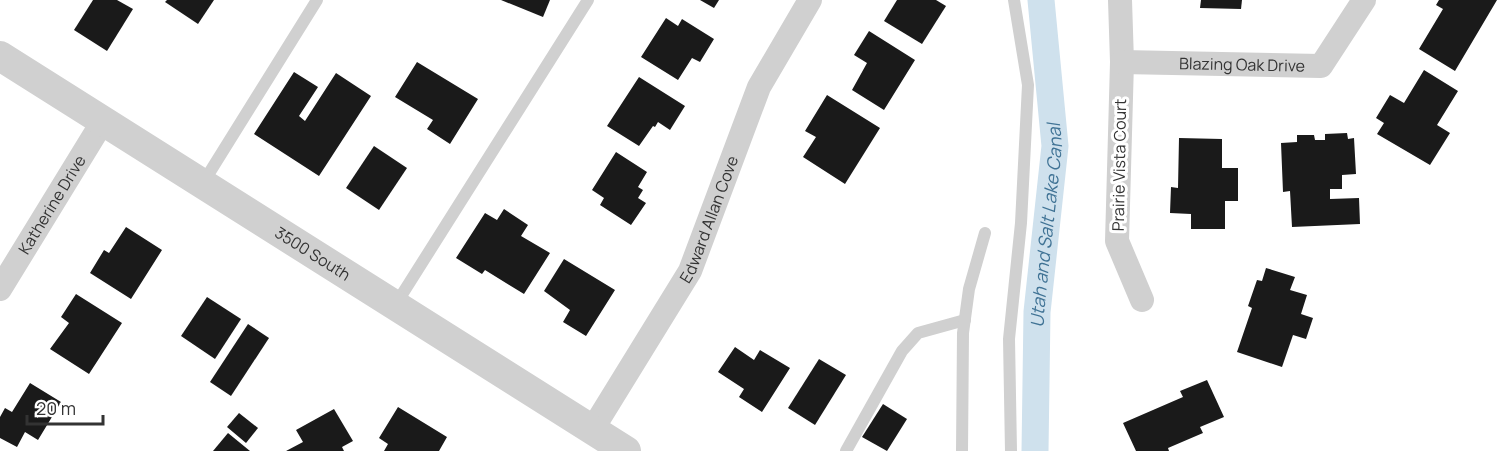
<svg xmlns="http://www.w3.org/2000/svg" width="1504" height="451" font-family="Manrope,sans-serif">
	<style>
		.lines { fill: none; stroke-linecap: round; stroke-linejoin: round }
		.canal { stroke: #cfe1ed; stroke-width: 27 }
		.building { fill: #1a1a1a }
		.service { stroke: #d0d0d0; stroke-width: 12 }
		.minor { stroke: #d0d0d0; stroke-width: 24 }
		.tertiary { stroke: #d0d0d0; stroke-width: 30 }
		.labels { text-anchor: middle; dominant-baseline: central; stroke-width: 6; stroke-linejoin: round; paint-order: stroke }
		.street-label { font-size: 16px; fill: #333; stroke: #fff }
		.water-label { font-size: 18px; font-style: italic; fill: #407395; stroke: #fff }
	</style>
	<rect width="100%" height="100%" fill="#fff"/>
	<g class="lines">
		<!-- canal -->
		<path class="canal" id="s1" d="M1035,451l2,-139 18,-166 -14,-146"/>
	</g>
	<!-- building -->
	<g class="building">
		<path d="M93,0h24l16,9 -26,42 -33,-21z"/>
		<path d="M167,0h47l-16,24 -33,-22z"/>
		<path d="M501,0h49l-7,17z"/>
		<path d="M700,0h19l-5,8z"/>
		<path d="M897,0h39l10,6 -24,38 -38,-23z"/>
		<path d="M1201,0h41l-1,9 -41,-1z"/>
		<path d="M1439,0h58l-42,71 -36,-22 24,-40 -7,-4z"/>
		<path d="M666,18l12,8 4,-7 32,20 -14,23 -8,-4 -14,22 -37,-23z"/>
		<path d="M869,31l46,29 -31,50 -32,-20 15,-27 -13,-8z"/>
		<path d="M417,62l61,37 -28,45 -23,-15 6,-9 -38,-23z"/>
		<path d="M1424,70l34,21 -21,34 13,8 -20,32 -53,-31 7,-11 -8,-5 14,-23 14,8z"/>
		<path d="M294,72l24,15 -19,29 6,5 31,-48 35,23 -52,80 -65,-42z"/>
		<path d="M639,77l46,29 -15,24 -12,-8 -3,5 -2,-1 -14,20 -32,-20z"/>
		<path d="M827,95l53,33 -35,56 -42,-27 13,-20 -11,-6z"/>
		<path d="M1347,133l1,6 6,-1 2,36 -14,1v14h-12v10l29,-1 1,26 -68,3 -2,-36 -7,1 -2,-49 16,-1v-7h17l1,5h10v-6z"/>
		<path d="M1179,138l43,1v29h16v33h-13v28h-34v-15l-21,-1 1,-26 7,1z"/>
		<path d="M374,146l33,22 -28,42 -33,-22z"/>
		<path d="M616,152l31,20 -9,15 5,3 -5,8 8,5 -15,22 -31,-20 4,-7 -12,-8z"/>
		<path d="M504,209l24,16 -7,11 29,17 -26,41 -39,-24 -3,4 -26,-16 29,-45 12,7z"/>
		<path d="M126,227l36,23 -31,49 -41,-26 14,-23 5,3z"/>
		<path d="M564,259l51,31 -29,46 -23,-14 7,-12 -26,-19z"/>
		<path d="M1266,268l29,9 -5,13 17,5 -6,19 12,4 -7,21 -13,-4 -11,32 -45,-15 15,-44 -4,-2 9,-26 5,1z"/>
		<path d="M76,294l46,29 -33,51 -39,-25 19,-26 -8,-6z"/>
		<path d="M207,297l34,22 -26,40 -34,-23z"/>
		<path d="M248,324l21,14 -38,58 -21,-14z"/>
		<path d="M735,347l19,13 6,-10 30,18 -28,44 -23,-15 5,-8 -26,-17z"/>
		<path d="M819,359l27,16 -31,50 -27,-17z"/>
		<path d="M1207,380l17,37 -24,10 3,6 -35,15 1,3h-33l-13,-28 60,-26 -3,-6z"/>
		<path d="M30,383l31,19 -23,38 -13,-8 -8,15 -17,-9v-21l5,-9 7,4z"/>
		<path d="M883,404l24,15 -20,32 -25,-14z"/>
		<path d="M398,407l49,30 -8,14h-55l4,-7 -9,-6z"/>
		<path d="M334,409l19,32 -11,6 2,4h-58l17,-9 -7,-12z"/>
		<path d="M239,413l19,15 -12,15 -19,-16z"/>
		<path d="M228,433l22,18h-37z"/>
	</g>
	<g class="lines">
		<!-- service -->
		<g class="service">
			<path d="M203,183l114,-183"/>
			<path d="M396,304l192,-304"/>
			<path d="M846,451l56,-100 16,-18 47,-13"/>
			<path d="M962,451l1,-118 6,-44 16,-56"/>
			<path d="M1011,451l-2,-112 12,-116 7,-138 -14,-85"/>
		</g>
		<!-- minor -->
		<g class="minor">
			<path d="M1120,0l2,62 -5,179 25,59"/>
			<path id="s2" d="M1122,62l199,4 43,-66"/>
			<path id="s3" d="M0,289l103,-168"/>
			<path id="s4" d="M592,430l98,-159 69,-184 51,-87"/>
		</g>
		<!-- tertiary -->
		<path class="tertiary" id="s5" d="M0,56l626,395"/>
	</g>
	<g class="labels">
		<!-- street labels -->
		<g class="street-label">
			<text stroke="none"><textPath href="#s2" startOffset="120">Blazing Oak Drive</textPath></text>
			<text transform="translate(1119 165) rotate(-89)">Prairie Vista Court</text>
			<text stroke="none"><textPath href="#s3" startOffset="99">Katherine Drive</textPath></text>
			<text stroke="none"><textPath href="#s4" startOffset="242">Edward Allan Cove</textPath></text>
			<text stroke="none"><textPath href="#s5" startOffset="370">3500 South</textPath></text>
		</g>
		<!-- water labels -->
		<g class="water-label">
			<text stroke="none"><textPath href="#s1" startOffset="226">Utah and Salt Lake Canal</textPath></text>
		</g>
	</g>
	<!-- scale -->
	<path d="M27 415v9h76v-9" fill="none" stroke="#333333" stroke-width="3"/>
	<text x="36" y="415" font-size="18" fill="#333333" stroke="#ffffff" stroke-width="4.5" paint-order="stroke">20 m</text>
</svg>
